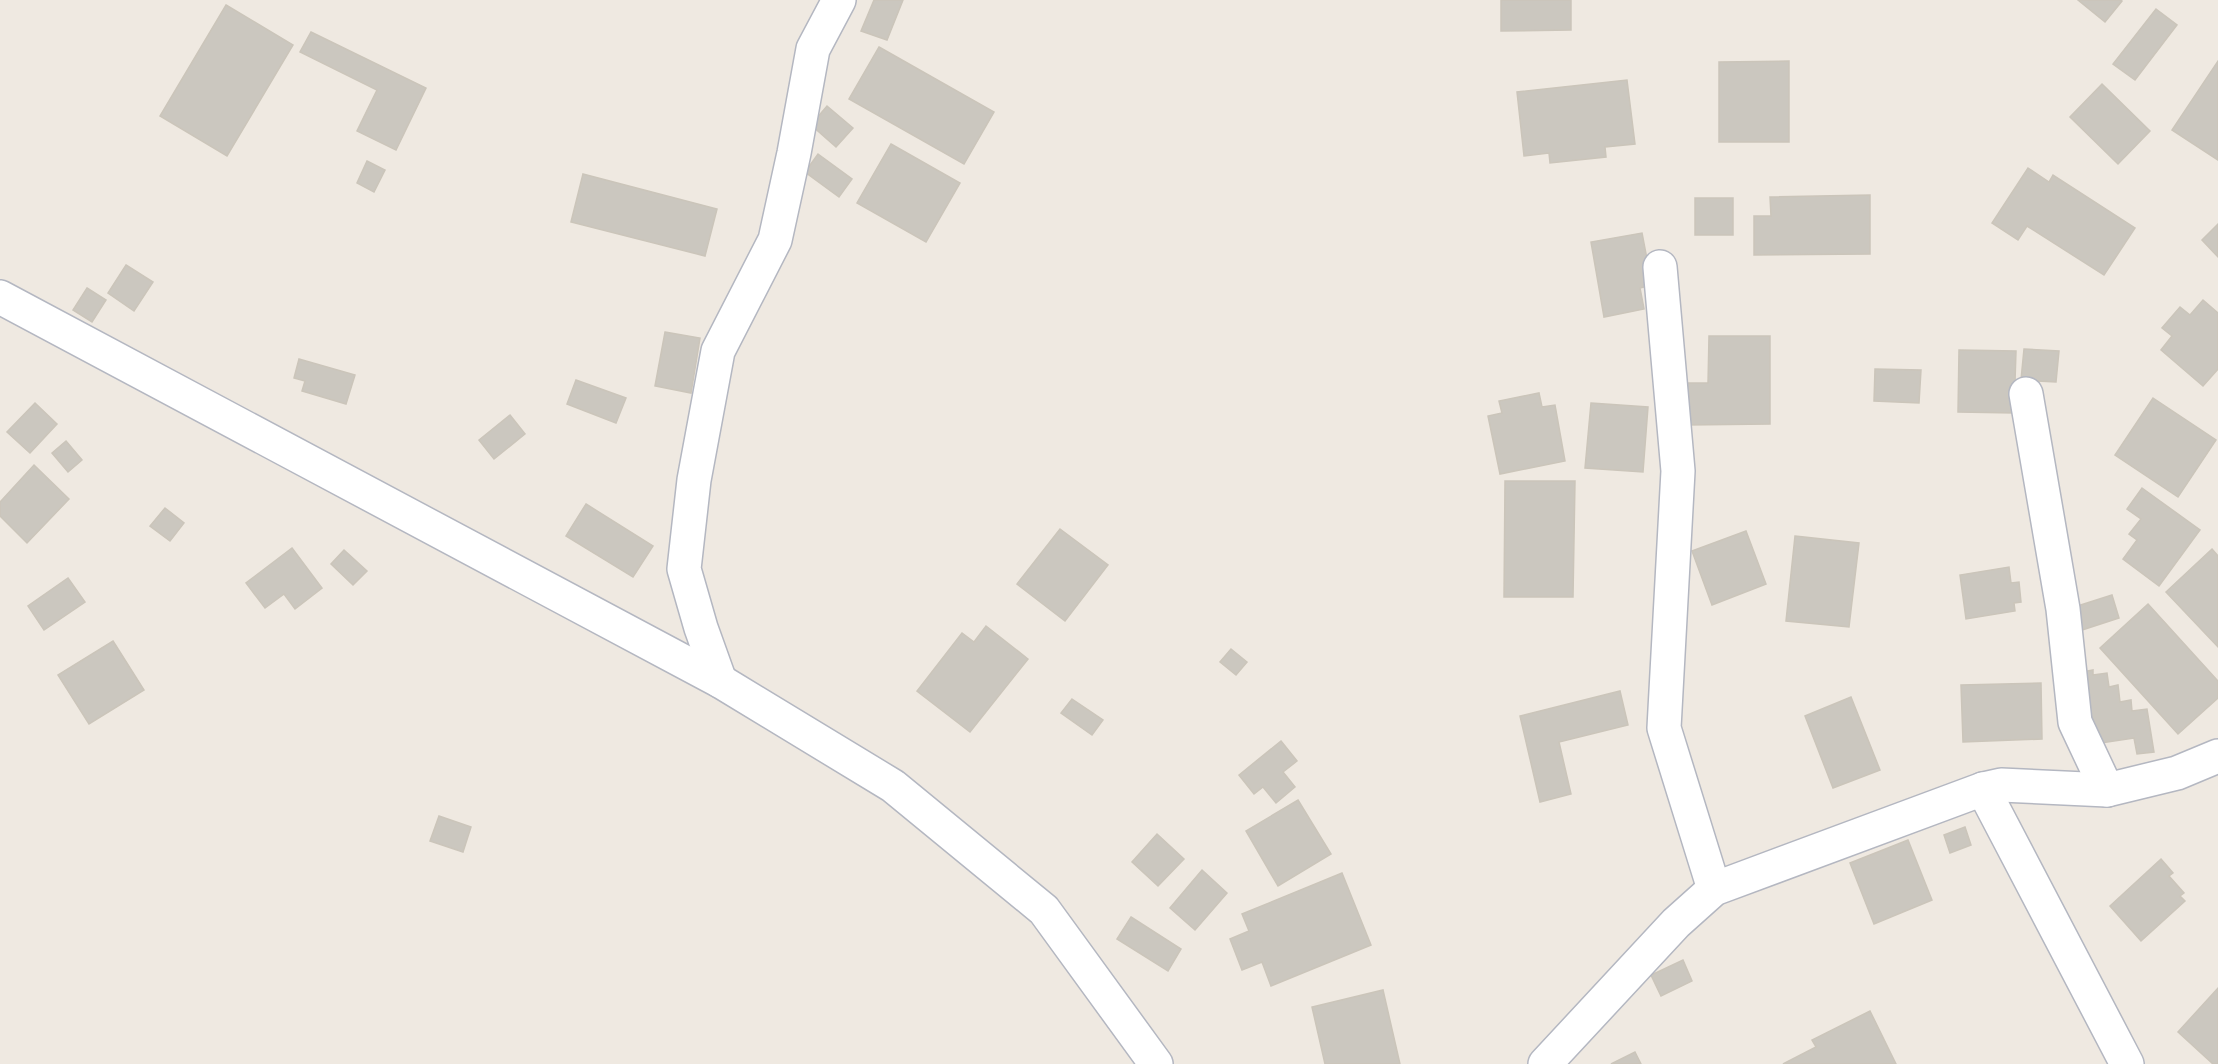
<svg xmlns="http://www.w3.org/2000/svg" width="2218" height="1064" font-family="'Public Sans',sans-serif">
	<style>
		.building { fill: #cbc7bf; stroke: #cbc5ba; stroke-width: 1.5 }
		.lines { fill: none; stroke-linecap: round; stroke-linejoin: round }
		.minor-casing { stroke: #b4b7c1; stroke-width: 36 }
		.minor { stroke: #fff; stroke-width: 33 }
	</style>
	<rect width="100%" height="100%" fill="#efe9e1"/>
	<!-- building -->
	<g class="building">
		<path d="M874,0h29l-16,40 -26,-9z"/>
		<path d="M1501,0h70v30l-70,1z"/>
		<path d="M2078,0h43l1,1 -17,21z"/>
		<path d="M226,5l67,40 -66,111 -67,-40z"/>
		<path d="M2156,9l21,16 -42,55 -22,-16z"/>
		<path d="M311,32l115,56 -30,62 -39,-19 20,-41 -77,-38z"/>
		<path d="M879,47l115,65 -30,52 -115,-65z"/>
		<path d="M1789,61v81h-70v-80z"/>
		<path d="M2218,61v99l-46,-30z"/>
		<path d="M1627,80l8,64 -30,3 1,10 -56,6 -1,-10 -25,3 -7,-64z"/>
		<path d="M2102,84l48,47 -32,33 -48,-47z"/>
		<path d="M827,106l26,22 -17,19 -25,-22z"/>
		<path d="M891,144l69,39 -34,59 -69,-39z"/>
		<path d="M818,154l34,25 -13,18 -34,-25z"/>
		<path d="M367,161l18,9 -11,22 -17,-9z"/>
		<path d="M2028,168l21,14 4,-7 82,53 -31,47 -77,-49 -9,14 -26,-17z"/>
		<path d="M583,174l134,35 -12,47 -134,-34z"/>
		<path d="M1870,195v59l-116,1v-39h17l-1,-19z"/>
		<rect x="1695" y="198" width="38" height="37"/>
		<path d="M2218,224v33l-16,-17z"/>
		<path d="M1642,233l10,52 -12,3 4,21 -40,8 -13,-75z"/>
		<path d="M126,265l27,17 -19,29 -26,-18z"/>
		<path d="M87,288l19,12 -14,22 -19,-12z"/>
		<path d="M2203,300l15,13v56l-15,17 -42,-36 11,-14 -10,-8 18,-21 10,8z"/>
		<path d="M665,332l35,6 -9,55 -36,-7z"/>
		<path d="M1709,336h61v88l-84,1v-42h22z"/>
		<path d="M2024,349l35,2 -3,31 -35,-2z"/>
		<path d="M1959,350l57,1 -2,62 -56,-1z"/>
		<path d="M299,359l56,16 -9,29 -44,-13 3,-10 -11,-3z"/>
		<path d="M1875,369l46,1 -2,33 -45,-2z"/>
		<path d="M576,380l50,18 -10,25 -49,-19z"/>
		<path d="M1539,393l3,14 13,-2 10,56 -65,13 -12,-58 14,-3 -3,-12z"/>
		<path d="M2153,398l63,42 -38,57 -63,-42z"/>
		<path d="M35,403l22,21 -27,29 -23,-21z"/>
		<path d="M1591,403l57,4 -5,65 -58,-4z"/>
		<path d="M510,415l15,19 -31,25 -15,-19z"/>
		<path d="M66,441l16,19 -14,12 -16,-19z"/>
		<path d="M34,465l35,34 -42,44 -27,-27v-14z"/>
		<path d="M1505,481h70l-2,116h-69z"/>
		<path d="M2142,488l58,42 -41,56 -36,-27 14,-19 -8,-6 12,-15 -14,-10z"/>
		<path d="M586,504l67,42 -20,31 -67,-41z"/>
		<path d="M165,508l19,15 -14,18 -20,-15z"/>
		<path d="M1060,529l48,36 -43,56 -48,-37z"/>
		<path d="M1746,531l20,53 -54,21 -20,-54z"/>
		<path d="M1795,536l64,7 -10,84 -63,-6z"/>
		<path d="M292,548l30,40 -27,21 -11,-15 -19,14 -19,-25z"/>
		<path d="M2212,549l6,7v91l-52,-55z"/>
		<path d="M344,550l23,21 -14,14 -22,-21z"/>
		<path d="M2009,567l2,16 8,-1 2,20 -7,1 1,8 -49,8 -6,-44z"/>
		<path d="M68,578l17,24 -41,28 -16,-24z"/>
		<path d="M2112,595l7,23 -43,14 -8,-23z"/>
		<path d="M2148,604l70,77v17l-40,36 -78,-86z"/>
		<path d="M986,626l42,33 -58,73 -53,-41 45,-58 12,9z"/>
		<path d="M113,641l31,49 -55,34 -31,-49z"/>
		<path d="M1231,649l16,13 -11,13 -16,-13z"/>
		<path d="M2093,670v5l14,-2 2,14 9,-2 2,17 11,-2 1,11 15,-2 7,43 -17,2 -3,-16 -46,7 -11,-72z"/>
		<path d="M2041,683l1,56 -79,3 -2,-57z"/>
		<path d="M1620,691l8,34 -69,17 12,52 -31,8 -20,-86z"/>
		<path d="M1851,697l29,73 -47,18 -28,-72z"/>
		<path d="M1072,699l31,21 -11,15 -31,-22z"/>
		<path d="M1281,741l16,20 -14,11 12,15 -19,16 -13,-16 -9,7 -15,-19z"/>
		<path d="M1298,800l33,54 -53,32 -32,-55z"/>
		<path d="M439,816l32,11 -8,25 -33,-11z"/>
		<path d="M1965,827l6,18 -21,8 -6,-18z"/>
		<path d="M1157,834l27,25 -26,27 -26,-24z"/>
		<path d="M1908,840l24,60 -58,24 -24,-61z"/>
		<path d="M2161,859l12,14 -4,3 15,17 -4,3 5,5 -44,40 -31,-35z"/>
		<path d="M1202,870l25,23 -32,37 -25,-22z"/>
		<path d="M1342,873l29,72 -100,41 -9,-24 -20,8 -12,-31 19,-8 -7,-17z"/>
		<path d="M1131,917l50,32 -13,22 -51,-32z"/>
		<path d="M1683,960l9,21 -31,15 -10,-21z"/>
		<path d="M2218,988v76h-5l-35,-32z"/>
		<path d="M1383,990l17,74h-75l-13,-57z"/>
		<path d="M1870,1011l26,53h-113l33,-17 -4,-7z"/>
		<path d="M1635,1052l6,12h-30z"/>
	</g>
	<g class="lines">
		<!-- minor casing -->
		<g class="minor-casing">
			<g id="minor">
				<path d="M1660,267l18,204 -14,257 50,161"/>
				<path d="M0,297l720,384 173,105 151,124 112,154"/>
				<path d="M2026,394l37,215 12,113 32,68"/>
				<path d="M720,681l-19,-53 -17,-59 10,-89 24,-129 57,-111 19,-87 19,-104 26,-49"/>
				<path d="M1983,789l144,275"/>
				<path d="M1545,1064l131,-141 38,-34 269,-100 18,-4 106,5 70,-17 41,-17"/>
			</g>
		</g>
		<!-- minor -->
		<use href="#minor" class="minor"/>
	</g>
</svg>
